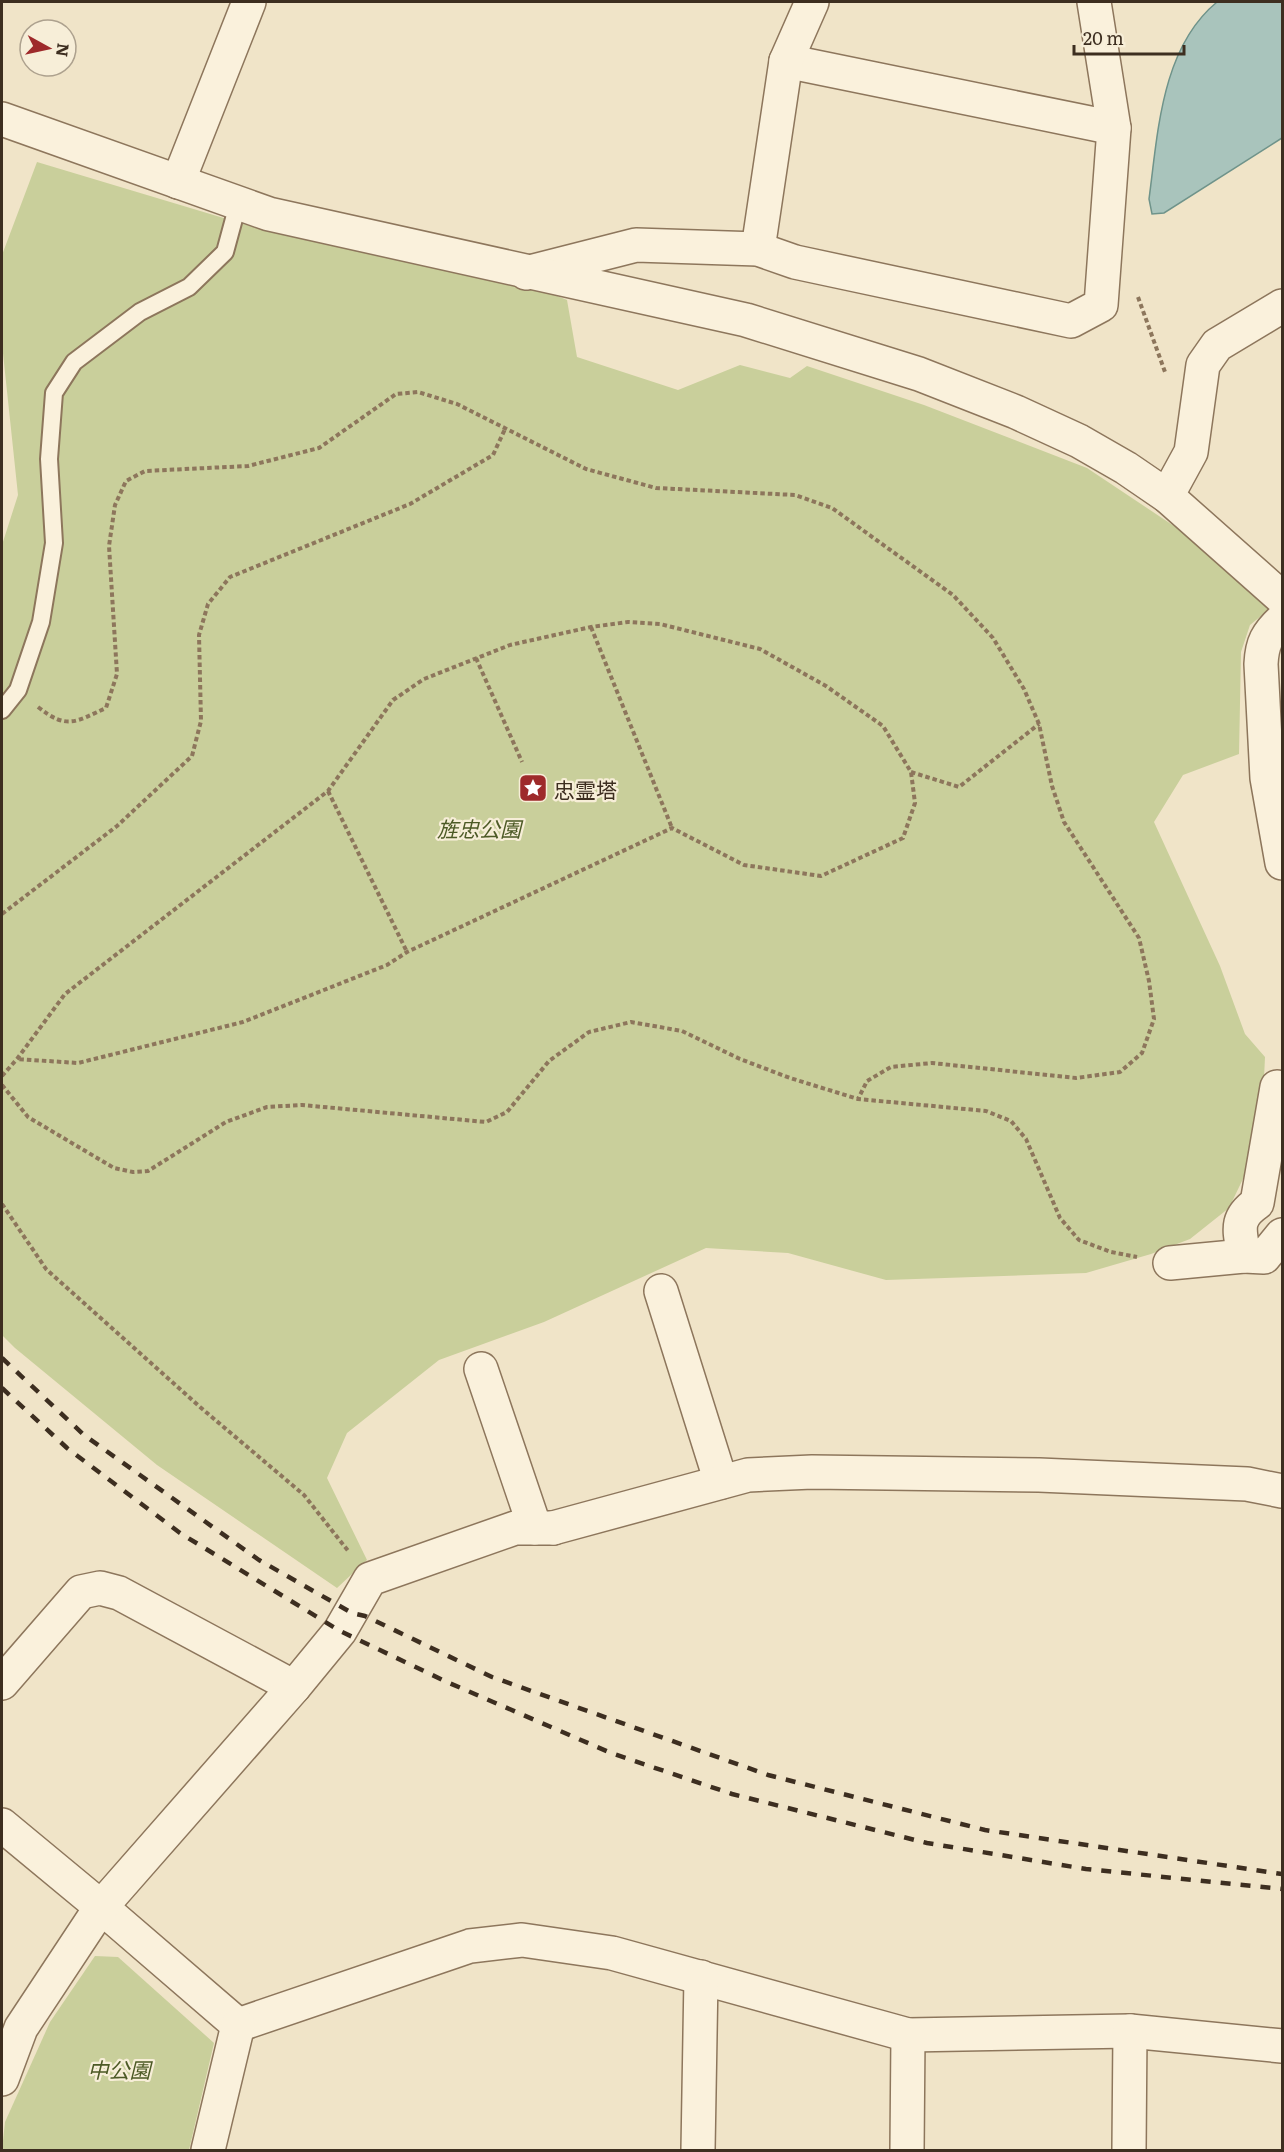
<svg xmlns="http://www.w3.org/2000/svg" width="1284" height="2152" font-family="Literata,'Noto Sans JP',serif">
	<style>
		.green { fill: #c9cf9b }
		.water { fill: #a9c4bc; stroke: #6f938a; stroke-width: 1.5 }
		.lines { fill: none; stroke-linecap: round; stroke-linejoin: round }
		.service-casing { stroke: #8d765c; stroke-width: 20 }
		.minor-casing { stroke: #8d765c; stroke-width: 36 }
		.tertiary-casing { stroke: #8d765c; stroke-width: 36 }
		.path { stroke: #8d765c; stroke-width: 4; stroke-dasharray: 4.5 3; stroke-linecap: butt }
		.service { stroke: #faf1dc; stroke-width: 16 }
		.minor { stroke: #faf1dc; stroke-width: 33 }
		.tertiary { stroke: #faf1dc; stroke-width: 33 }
		.rail { stroke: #3d2e20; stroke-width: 4.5; stroke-dasharray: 10 10; stroke-linecap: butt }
		.labels { text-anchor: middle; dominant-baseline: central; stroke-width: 4.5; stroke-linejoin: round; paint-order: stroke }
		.poi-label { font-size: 21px; fill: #3d2e20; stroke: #f7eed8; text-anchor: start }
		.park-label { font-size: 21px; font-style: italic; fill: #4d5a26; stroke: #f7eed8 }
	</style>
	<rect width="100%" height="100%" fill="#f0e4c8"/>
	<!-- green -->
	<g class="green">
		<path d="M37,162l233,70 285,63 12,5 10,57 101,33 62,-25 50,13 17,-12 117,39 163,63 120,80 65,59 -22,18 -9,27 -2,102 -56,21 -29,47 66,144 25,68 20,23 -2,43 -11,60 -23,48 -39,31 -39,15 -65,19 -200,7 -98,-27 -82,-5 -162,74 -105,38 -92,73 -20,45 40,82 -30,28 -180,-123 -142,-117 -13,-13v-790l16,-50 -16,-151v-89z"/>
		<path d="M95,1956l23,1 96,86 -25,107h-187l3,-28 45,-100z"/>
	</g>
	<!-- water -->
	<path class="water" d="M1217,2h65v136l-118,75 -12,1 -3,-15c9,-66 12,-151 68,-197z"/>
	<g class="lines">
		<!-- service casing -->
		<g class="service-casing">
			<path id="service" d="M2,710l16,-20 23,-68 13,-79 -5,-84 5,-66 20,-31 66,-50 49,-25 36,-35 13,-48"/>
		</g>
		<!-- minor casing -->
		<g class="minor-casing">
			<g id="minor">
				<path d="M786,61l328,67"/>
				<path d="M758,249l28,-188 26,-59"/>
				<path d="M526,273l110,-28 122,4 37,13 276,59 30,-16 13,-177 -20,-126"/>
				<path d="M1167,496l24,-44 12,-87 14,-20 65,-39"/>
				<path d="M1282,620c-15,14 -20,23 -21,44l6,114 15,85"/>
				<path d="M1277,1087l-20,116c-23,16 -17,28 -13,53l20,1 18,-22"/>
				<path d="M1170,1263l74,-7"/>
				<path d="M661,1291l60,191"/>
				<path d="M481,1369l54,159"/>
				<path d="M2,1683l79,-91 19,-4 19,5 175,94"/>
				<path d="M2,1825l99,82 137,118"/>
				<path d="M238,2025l232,-79 52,-6 90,13 296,82 222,-4 152,15"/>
				<path d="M2,2079l19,-51 80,-121 193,-220 46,-56 30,-52 145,-51h38"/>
				<path d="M208,2150l30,-125"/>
				<path d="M698,2150l3,-173"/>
				<path d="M907,2150l1,-115"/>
				<path d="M1129,2150l1,-119"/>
			</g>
		</g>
		<!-- tertiary casing -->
		<g class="tertiary-casing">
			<g id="tertiary">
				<path d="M2,119l267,95 477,106 173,54 97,38 63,29 47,27 41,28 115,102"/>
				<path d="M178,182l71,-180"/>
				<path d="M553,1528l195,-53 64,-3 227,3 208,9 35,7"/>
			</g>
		</g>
		<!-- path -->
		<g class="path">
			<path d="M1138,297l27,75"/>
			<path d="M591,627l81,201"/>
			<path d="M476,658l46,104"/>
			<path d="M38,707c29,23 37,15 68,1l11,-34 -8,-128 6,-41 11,-24 19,-10 103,-5 71,-18 77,-54 22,-2 39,12 129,65 70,19 139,7 37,13 121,87 40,43 31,51 15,35 13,62 12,36 75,116 10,43 5,38 -12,34 -22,19 -44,6 -144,-15 -41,4 -24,14 -9,18"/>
			<path d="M911,772l48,15 80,-63"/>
			<path d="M328,791l79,161"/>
			<path d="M2,914l115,-88 75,-70 9,-35 -2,-86 9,-31 22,-27 180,-73 83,-49 12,-26"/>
			<path d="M2,1076l15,-17 48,-65 263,-203 65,-91 31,-21 86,-34 81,-18 37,-5 32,2 100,25 66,37 57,40 28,46 4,31 -12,35 -82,38 -77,-11 -72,-37 -265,124 -20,13 -144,57 -165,41 -61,-4"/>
			<path d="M2,1085l26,32 86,51 19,4 15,-1 78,-49 41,-15 35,-2 184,17 21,-10 42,-51 40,-29 42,-10 51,9 58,28 50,19 68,21 128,12 25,10 15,18 34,79 19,22 32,12 26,5"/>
			<path d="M2,1204l44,65 154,138 104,88 45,57"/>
		</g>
		<!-- service -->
		<use href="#service" class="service"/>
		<!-- minor -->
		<use href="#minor" class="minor"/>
		<!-- tertiary -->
		<use href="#tertiary" class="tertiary"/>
		<!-- rail -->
		<g class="rail">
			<path d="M2,1358l82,77 175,125 93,53 13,3 127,61 276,98 217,55 297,44"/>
			<path d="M2,1388l65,60 113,85 160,98 107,51 164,71 121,41 195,49 159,26 196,20"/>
		</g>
	</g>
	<!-- icons -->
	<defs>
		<g id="sight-square" transform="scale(1.5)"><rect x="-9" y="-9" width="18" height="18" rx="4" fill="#9e2a2b" stroke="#f7eed8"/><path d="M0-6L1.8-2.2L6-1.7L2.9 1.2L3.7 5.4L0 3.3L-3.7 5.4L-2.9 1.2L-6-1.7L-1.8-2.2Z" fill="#fff"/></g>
	</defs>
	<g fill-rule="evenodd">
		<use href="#sight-square" x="533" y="788"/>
	</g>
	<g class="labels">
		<!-- poi labels -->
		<g class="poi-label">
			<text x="554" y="788">忠霊塔</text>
		</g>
		<!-- park labels -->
		<g class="park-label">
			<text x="479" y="827">旌忠公園</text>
			<text x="119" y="2068">中公園</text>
		</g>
	</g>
	<!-- border -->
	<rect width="1284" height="2152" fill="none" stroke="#3d2e20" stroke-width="6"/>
	<!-- north arrow -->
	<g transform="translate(48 48) rotate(98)"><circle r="28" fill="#f7eed8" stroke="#ada18e" stroke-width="1.5"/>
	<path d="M0-4.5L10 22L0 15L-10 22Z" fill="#9e2a2b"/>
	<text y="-9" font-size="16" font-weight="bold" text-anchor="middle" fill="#3d2e20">N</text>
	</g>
	<!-- scale -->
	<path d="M1074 45v9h110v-9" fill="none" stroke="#3d2e20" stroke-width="3"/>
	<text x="1083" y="45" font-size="18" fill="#3d2e20" stroke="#f7eed8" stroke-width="4.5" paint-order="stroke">20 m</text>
</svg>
